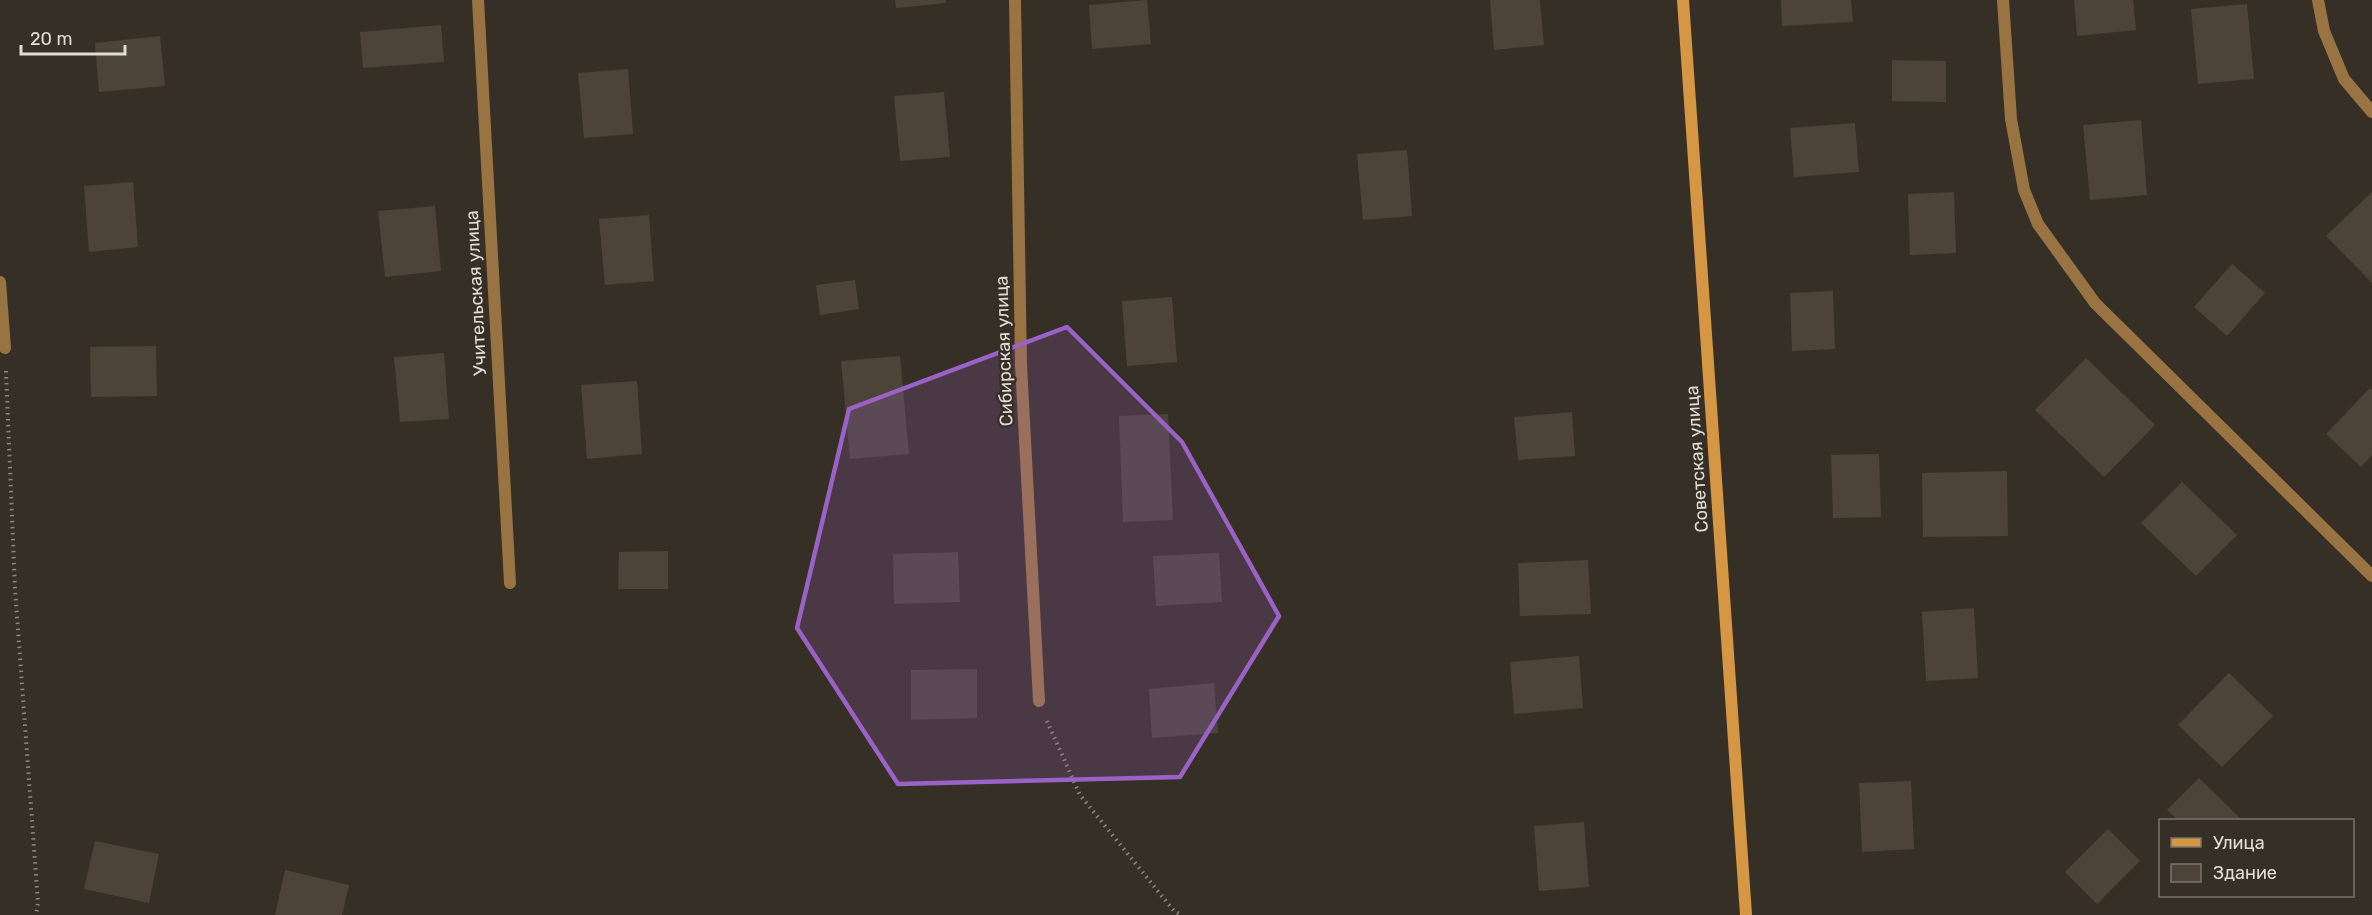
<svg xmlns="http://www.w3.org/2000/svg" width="2372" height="915" font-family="Rubik,sans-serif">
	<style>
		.building { fill: #4c4439 }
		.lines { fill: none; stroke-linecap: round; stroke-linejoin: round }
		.path { stroke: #8d877f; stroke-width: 4; stroke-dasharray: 1.5 4.5; stroke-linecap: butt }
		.service { stroke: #9a7342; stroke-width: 12 }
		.minor { stroke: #9a7342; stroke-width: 12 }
		.secondary { stroke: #d59743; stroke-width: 12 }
		.marked { fill: #9a61c6; fill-opacity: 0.2; stroke: #9a61c6; stroke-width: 4.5; stroke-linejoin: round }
		.labels { text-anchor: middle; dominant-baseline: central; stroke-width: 5; stroke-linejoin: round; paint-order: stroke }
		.street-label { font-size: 18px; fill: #e1dcd6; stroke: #362f25 }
	</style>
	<rect width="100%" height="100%" fill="#362f25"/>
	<!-- building -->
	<g class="building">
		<path d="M895,0h51v3l-50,5z"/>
		<path d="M1147,0l4,44 -59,5 -3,-44z"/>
		<path d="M1490,0h50l4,45 -50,5z"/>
		<path d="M1781,0h70l2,22 -71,4z"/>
		<path d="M2074,0h59l3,30 -59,6z"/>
		<path d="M2247,4l7,75 -56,5 -7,-75z"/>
		<path d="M441,25l3,37 -81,6 -3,-36z"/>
		<path d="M160,36l5,50 -66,6 -4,-49z"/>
		<path d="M1892,60l54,1v41l-54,-1z"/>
		<path d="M628,69l5,65 -49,4 -6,-65z"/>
		<path d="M944,92l6,65 -50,4 -6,-65z"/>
		<path d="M2141,120l6,75 -57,5 -7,-75z"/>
		<path d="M1855,123l4,49 -65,5 -4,-49z"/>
		<path d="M1407,150l5,66 -49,4 -6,-66z"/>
		<path d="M133,182l5,65 -49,5 -5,-66z"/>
		<path d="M1954,192l2,61 -46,2 -2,-61z"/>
		<path d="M2372,192v91l-46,-47z"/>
		<path d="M435,206l6,65 -56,6 -7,-66z"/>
		<path d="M649,215l5,66 -49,4 -6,-66z"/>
		<path d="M2232,264l33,29 -38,43 -33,-29z"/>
		<path d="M855,280l4,29 -39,6 -4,-30z"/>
		<path d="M1833,291l2,58 -43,2 -2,-58z"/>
		<path d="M1172,297l5,65 -50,4 -5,-65z"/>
		<path d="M156,346l1,50 -66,1 -1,-50z"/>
		<path d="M444,353l5,66 -49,3 -6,-65z"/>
		<path d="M900,356l9,98 -59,5 -9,-98z"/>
		<path d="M2086,358l69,67 -51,52 -69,-67z"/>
		<path d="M637,381l5,73 -55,5 -6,-74z"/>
		<path d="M2370,388l2,2v65l-11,12 -35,-33z"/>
		<path d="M1572,412l3,44 -57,4 -4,-43z"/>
		<path d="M1168,414l5,106 -50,2 -4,-106z"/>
		<path d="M1879,454l2,63 -48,1 -2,-63z"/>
		<path d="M2007,471l1,65 -85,1 -1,-64z"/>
		<path d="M2182,482l55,53 -41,41 -55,-53z"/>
		<path d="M668,551v38h-50l1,-37z"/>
		<path d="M958,552l2,50 -66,2 -1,-50z"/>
		<path d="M1219,553l3,49 -66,4 -3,-50z"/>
		<path d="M1588,560l3,54 -71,2 -2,-53z"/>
		<path d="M1974,608l4,70 -52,3 -4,-69z"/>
		<path d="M1579,656l4,52 -69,6 -4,-52z"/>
		<path d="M977,669v49l-66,2v-50z"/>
		<path d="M2229,673l44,43 -51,51 -44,-42z"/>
		<path d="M1214,683l4,50 -66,5 -3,-49z"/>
		<path d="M2199,778l42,41 -1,1h-62l-11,-10z"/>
		<path d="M1911,781l3,68 -52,3 -3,-69z"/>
		<path d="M1584,822l5,65 -50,4 -5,-65z"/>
		<path d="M2108,829l32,32 -43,43 -32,-32z"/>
		<path d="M95,841l64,13 -10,49 -65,-14z"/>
		<path d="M285,870l64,15 -7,30h-67z"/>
	</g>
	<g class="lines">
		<!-- path -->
		<g class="path">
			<path d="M6,371l9,218 23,314 -2,12"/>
			<path d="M1047,721l33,74 94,116 7,4"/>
		</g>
		<!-- service -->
		<g class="service">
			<path d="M478,0l32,583"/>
			<path d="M0,282l5,66"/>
		</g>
		<!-- minor -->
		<g class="minor">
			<path d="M1015,0l6,365 18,336"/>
			<path d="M2003,0l8,119 13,71 14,34 57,79 277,273"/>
			<path d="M2318,0l6,31 20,48 28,33"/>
		</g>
		<!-- secondary -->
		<path class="secondary" d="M1683,0l63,915"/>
	</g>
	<!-- marked area -->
	<path class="marked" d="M1067,327l115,115 97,174 -99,161 -282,7 -101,-156 52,-219z"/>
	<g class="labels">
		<!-- street labels -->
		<g class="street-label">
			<text transform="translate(476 293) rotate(-93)">Учительская улица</text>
			<text transform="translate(1004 351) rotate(-92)">Сибирская улица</text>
			<text transform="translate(1697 459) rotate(-94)">Советская улица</text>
		</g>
	</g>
	<!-- legend -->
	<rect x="2159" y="819" width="195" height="78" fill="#362f25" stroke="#7a746c" stroke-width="1.5"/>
	<rect x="2171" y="838" width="30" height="9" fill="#d59743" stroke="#7a746c" stroke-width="1.5"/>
	<text x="2213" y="849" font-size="18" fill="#e1dcd6">Улица</text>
	<rect x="2171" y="864" width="30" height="18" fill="#4c4439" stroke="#7a746c" stroke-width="1.5"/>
	<text x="2213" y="879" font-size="18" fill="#e1dcd6">Здание</text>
	<!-- scale -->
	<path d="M21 45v9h104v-9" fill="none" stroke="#e1dcd6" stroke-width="3"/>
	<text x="30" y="45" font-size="18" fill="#e1dcd6" stroke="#362f25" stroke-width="4.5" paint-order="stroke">20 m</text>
</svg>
